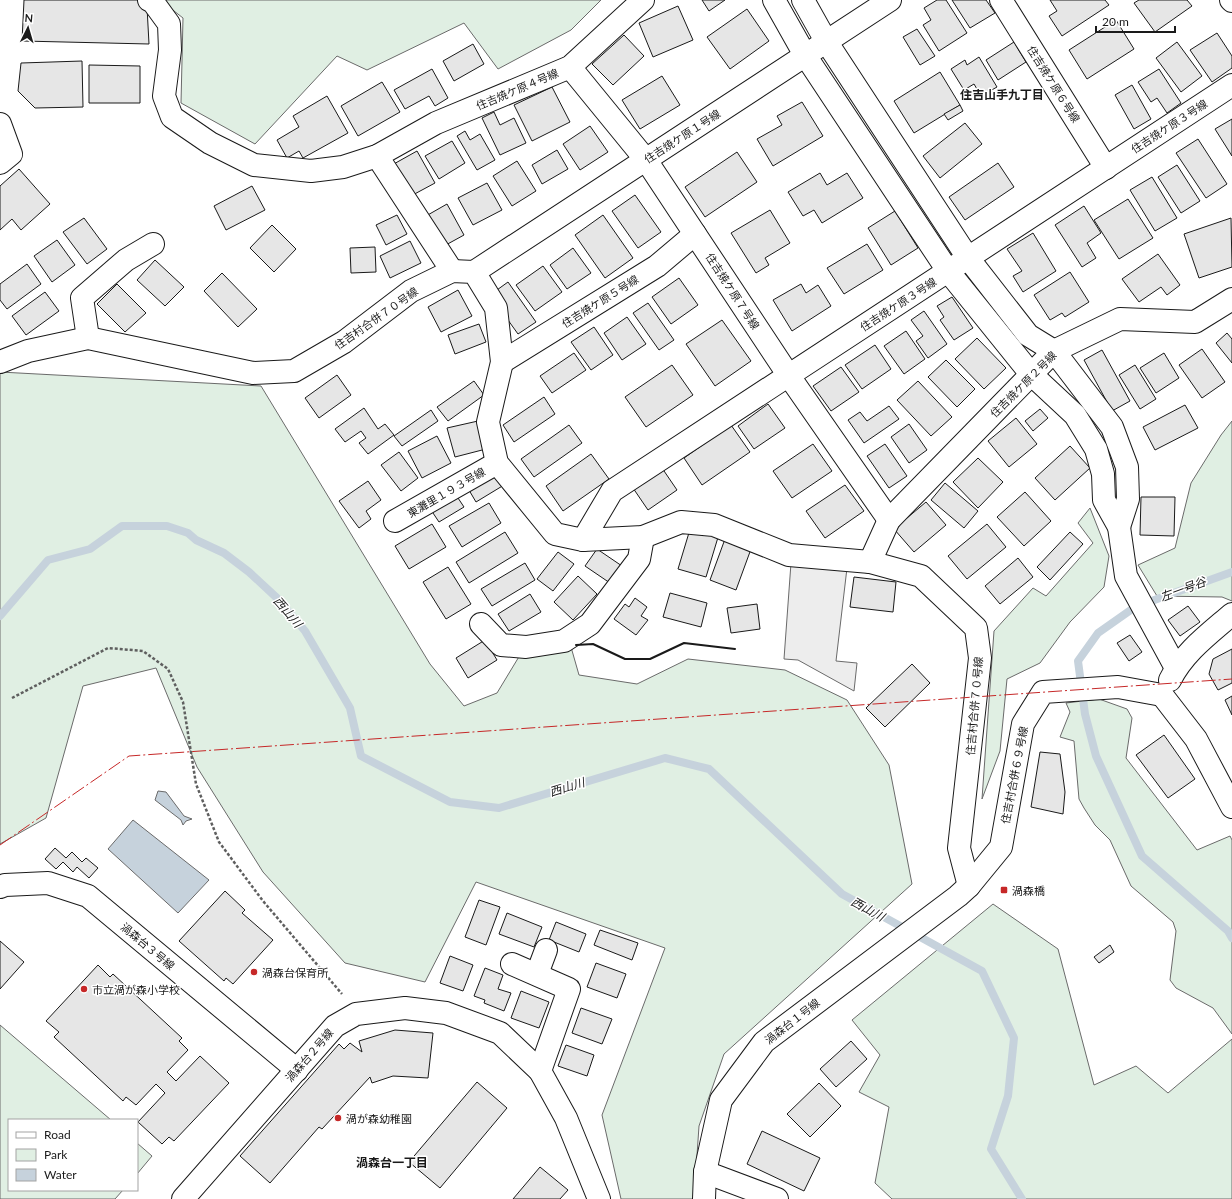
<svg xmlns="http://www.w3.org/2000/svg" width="1232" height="1199" font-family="Lato,'Noto Sans JP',sans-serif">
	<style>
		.green { fill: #e0efe3; stroke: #6a6a6a }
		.parking { fill: #ededed; stroke: #6a6a6a }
		.water { fill: #c6d2dc; stroke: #6a6a6a }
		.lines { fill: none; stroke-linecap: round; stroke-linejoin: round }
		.stream { stroke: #c6d2dc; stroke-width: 8 }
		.building { fill: #e6e6e6; stroke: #1a1a1a }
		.minor-casing { stroke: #1a1a1a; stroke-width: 24 }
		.path { stroke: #5f5f5f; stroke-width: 2.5; stroke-dasharray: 3 2; stroke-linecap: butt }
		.minor { stroke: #fff; stroke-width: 22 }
		.wall { stroke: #1a1a1a; stroke-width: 2 }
		.power { stroke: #c62828; stroke-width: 1; stroke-dasharray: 14 3 2 3; stroke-linecap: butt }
		.poi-dot { fill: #c62828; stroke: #fff; stroke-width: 1.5 }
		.labels { text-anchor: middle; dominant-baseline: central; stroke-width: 3; stroke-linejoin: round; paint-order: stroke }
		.street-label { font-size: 11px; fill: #1a1a1a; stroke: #fff }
		.poi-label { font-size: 11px; fill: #1a1a1a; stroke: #fff; text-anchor: start }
		.neighbourhood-label { font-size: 12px; font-weight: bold; fill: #1a1a1a; stroke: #fff }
		.water-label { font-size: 12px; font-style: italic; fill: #1a1a1a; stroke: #fff }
	</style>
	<rect width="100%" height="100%" fill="#fff"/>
	<!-- green -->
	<g class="green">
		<path d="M160,0h441l-30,30 -73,39 -34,-46 -97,47 -30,-14 -82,88 -74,-41 2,-85z"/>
		<path d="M0,372l261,14 169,278 34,42 33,-13 23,-38 51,-8 8,28 58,9 51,-25 97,11 62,30 42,65 23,119 -188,170 -25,72 -5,73h-73l-19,-84 63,-167 -189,-66 -51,100 -80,-19 -82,-91 -66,-105 -41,-99 -73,18 -37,132 -46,26z"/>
		<path d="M1232,421v180l-10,-4 -65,-1 -19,-31 37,-17 16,-65 30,-48z"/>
		<path d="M1090,508l19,48 -5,31 -34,35 -30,41 -33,16 -7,72 -18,48 12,-168 39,-43 13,8 47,-53 -15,-20z"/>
		<path d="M1099,699l28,10 5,9 -6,40 71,92 33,-14 2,4v194l-19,-26 -37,-20 -6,-8 6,-49 -3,-9 -42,-36 -21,-46 -15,-15 -11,-17 -5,-9 -5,-58 -14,-4 10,-25 -4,-9z"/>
		<path d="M993,904l65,45 36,136 42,-19 32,27 64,-54v160h-340l-17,-16 14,-76 -30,-15 21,-37 -28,-35z"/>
		<path d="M0,1025l111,95h-102v70h114l-8,9h-115z"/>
		<path d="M137,1143l15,13 -15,18z"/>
	</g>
	<!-- parking -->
	<path class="parking" d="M791,563l56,5 -11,93 21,2 -3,28 -56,-31 -14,-1z"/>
	<!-- water -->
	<g class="water">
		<path d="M158,791l8,1 18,24 8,3 -6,2 -3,4 -2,-5 -26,-20z"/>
		<path d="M133,820l76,60 -31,33 -70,-64z"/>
	</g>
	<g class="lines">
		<!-- stream -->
		<g class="stream">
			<path d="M1232,572l-97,35 -37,26 -20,28 7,53 11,42 46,100 86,75 4,7"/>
			<path d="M0,616l48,-56 42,-11 32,-23h45l21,7 8,7 28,13 25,19 28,26 28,33 45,77 11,48 89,46 49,6 166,-50 44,11 133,125 140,77 32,67 -6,58 -17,53 31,50"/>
		</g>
	</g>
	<!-- building -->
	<g class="building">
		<path d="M24,0h113l10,7 2,37 -127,-3z"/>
		<path d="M702,0h23l-16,11z"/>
		<path d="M937,0h9l21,33 -28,18 -16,-26 8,-5 -7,-12z"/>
		<path d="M952,0h34l9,13 -25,15z"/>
		<path d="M1050,0h55l4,5 -47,31 -13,-20 8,-5z"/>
		<path d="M1139,0h48l5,6 -37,26 -21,-29z"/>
		<path d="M678,6l15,34 -40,17 -14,-34z"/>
		<path d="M747,9l22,32 -39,28 -23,-32z"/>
		<path d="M1116,20l18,29 -47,30 -18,-29z"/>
		<path d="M917,29l18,27 -15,9 -17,-28z"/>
		<path d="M1217,33l15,23v12l-20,14 -22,-32z"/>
		<path d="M624,35l20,21 -31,29 -21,-21z"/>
		<path d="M1014,42l12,20 -28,18 -12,-20z"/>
		<path d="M1177,42l25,34 -21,16 -25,-34z"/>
		<path d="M473,44l11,20 -30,17 -11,-20z"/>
		<path d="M979,57l18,30 -16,9 -7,-12 -10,6 -13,-21 14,-9 2,5z"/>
		<path d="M82,61l1,46 -48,1 -17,-17 3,-28z"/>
		<path d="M89,65l51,1v37h-51z"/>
		<path d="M432,69l16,29 -13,8 -6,-10 -24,13 -11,-19z"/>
		<path d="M1159,69l22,34 -14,10 -10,-15 -6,4 -13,-20z"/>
		<path d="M940,72l20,33 -46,28 -20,-32z"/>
		<path d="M662,76l18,29 -40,24 -18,-29z"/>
		<path d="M382,82l18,30 -42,24 -17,-30z"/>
		<path d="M1132,85l19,34 -17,10 -19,-34z"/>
		<path d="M552,87l18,35 -38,19 -18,-36z"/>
		<path d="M327,96l21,37 -45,25 -4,-7 -12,7 -10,-18 22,-13 -6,-11z"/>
		<path d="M802,102l21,34 -50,30 -16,-27 25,-14 -5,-9z"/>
		<path d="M960,105l3,6 -15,9 -4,-6z"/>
		<path d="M494,112l6,13 14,-7 12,25 -26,12 -18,-37z"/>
		<path d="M1232,119v37l-17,-27z"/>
		<path d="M965,123l17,21 -42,34 -17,-22z"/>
		<path d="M590,126l18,26 -28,18 -17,-26z"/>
		<path d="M465,131l5,9 10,-6 15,26 -18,10 -20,-34z"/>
		<path d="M1198,139l29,45 -21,14 -30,-45z"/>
		<path d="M452,141l13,22 -26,16 -14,-23z"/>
		<path d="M557,150l11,19 -26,15 -10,-19z"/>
		<path d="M417,151l18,32 -26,14 -17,-32z"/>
		<path d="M737,152l20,30 -52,35 -20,-30z"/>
		<path d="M517,161l19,30 -24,15 -19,-30z"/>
		<path d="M998,163l16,24 -49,33 -16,-23z"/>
		<path d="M1177,165l23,36 -19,12 -23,-36z"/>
		<path d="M19,169l31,35 -29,26 -9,-11 -12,11v-44z"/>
		<path d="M820,173l7,12 20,-12 16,25 -41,25 -8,-13 -11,6 -15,-24z"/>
		<path d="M1152,177l25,41 -22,13 -25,-41z"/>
		<path d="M487,183l15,27 -29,15 -15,-27z"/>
		<path d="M252,186l13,24 -39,20 -12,-24z"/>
		<path d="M635,195l26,37 -23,16 -26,-37z"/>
		<path d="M1128,199l25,39 -34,21 -25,-39z"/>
		<path d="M447,204l17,31 -20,11 -18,-30z"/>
		<path d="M1084,206l17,27 -14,10 9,15 -14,9 -27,-42z"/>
		<path d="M770,210l20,33 -25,15 4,7 -13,8 -25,-40z"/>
		<path d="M895,211l23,37 -27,17 -23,-37z"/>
		<path d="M397,215l10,19 -21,11 -10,-20z"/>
		<path d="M603,215l30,43 -28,20 -30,-43z"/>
		<path d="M84,218l23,31 -20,15 -24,-32z"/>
		<path d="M1231,218l1,49 -33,11 -15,-44z"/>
		<path d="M272,225l24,24 -22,23 -24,-24z"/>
		<path d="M1033,233l23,38 -33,21 -10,-16 9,-5 -15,-22z"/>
		<path d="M57,240l18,25 -23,17 -18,-26z"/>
		<path d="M410,241l11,22 -31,15 -10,-22z"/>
		<path d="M867,244l16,26 -39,24 -17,-26z"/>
		<path d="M375,247l1,25 -25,1 -1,-25z"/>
		<path d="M573,248l18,25 -24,16 -17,-24z"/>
		<path d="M1158,254l22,31 -13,10 -6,-8 -22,15 -17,-23z"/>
		<path d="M155,260l29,27 -19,19 -28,-26z"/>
		<path d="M27,264l14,20 -34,25 -7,-9v-16z"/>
		<path d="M543,266l19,26 -27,19 -19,-26z"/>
		<path d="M1070,272l19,30 -24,15 -3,-4 -12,7 -16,-25z"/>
		<path d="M222,273l35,36 -19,18 -34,-36z"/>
		<path d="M679,278l19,27 -27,19 -19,-27z"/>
		<path d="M508,282l28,40 -18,12 -28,-39z"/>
		<path d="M117,284l29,29 -21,19 -28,-28z"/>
		<path d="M801,284l5,9 12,-8 13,21 -39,25 -19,-31z"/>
		<path d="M458,290l14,26 -31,16 -13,-25z"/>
		<path d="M45,292l14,19 -33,24 -14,-19z"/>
		<path d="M952,297l21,31 -19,12 -14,-20 4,-3 -7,-11z"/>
		<path d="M648,303l26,37 -15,10 -26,-37z"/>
		<path d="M924,311l23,33 -19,14 -12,-17 7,-5 -12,-16z"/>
		<path d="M627,317l19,27 -24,16 -18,-27z"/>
		<path d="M722,320l29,41 -36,25 -29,-42z"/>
		<path d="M479,324l7,18 -31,12 -7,-19z"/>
		<path d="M594,327l19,28 -22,15 -20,-28z"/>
		<path d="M906,331l19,28 -21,15 -20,-28z"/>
		<path d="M1227,333l5,6v24l-16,-20z"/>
		<path d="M977,338l29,30 -22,21 -29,-30z"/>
		<path d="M875,345l16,24 -29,20 -17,-24z"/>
		<path d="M1202,349l23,33 -23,16 -23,-33z"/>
		<path d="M1102,350l28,51 -18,10 -28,-51z"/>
		<path d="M574,353l12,17 -34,23 -12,-17z"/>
		<path d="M1164,353l15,25 -23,15 -16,-25z"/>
		<path d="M946,360l29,29 -18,18 -29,-30z"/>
		<path d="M672,365l21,30 -47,32 -21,-30z"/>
		<path d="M1135,365l21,34 -16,10 -21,-34z"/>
		<path d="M841,367l18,25 -28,19 -18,-25z"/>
		<path d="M337,375l14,20 -32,23 -14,-20z"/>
		<path d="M474,381l10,14 -36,26 -11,-14z"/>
		<path d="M918,381l34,36 -21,19 -34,-36z"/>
		<path d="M544,397l11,17 -41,28 -11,-17z"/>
		<path d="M768,404l17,24 -31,21 -16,-23z"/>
		<path d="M1185,405l13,23 -43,22 -12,-23z"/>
		<path d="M889,406l10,13 -35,24 -16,-23 12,-8 7,9z"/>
		<path d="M364,408l14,21 7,-5 9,11 -26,19 -9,-11 7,-5 -5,-7 -16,11 -10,-13z"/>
		<path d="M1040,409l8,9 -15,13 -8,-10z"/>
		<path d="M431,410l7,11 -36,25 -8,-10z"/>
		<path d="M1016,418l21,26 -28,23 -21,-26z"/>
		<path d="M478,421l8,28 -31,8 -8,-29z"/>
		<path d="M909,424l18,26 -18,13 -18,-26z"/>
		<path d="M569,425l13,18 -48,34 -13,-18z"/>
		<path d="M731,425l19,27 -48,33 -18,-27z"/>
		<path d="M437,436l14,27 -29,15 -14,-27z"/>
		<path d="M813,444l19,27 -40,27 -19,-27z"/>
		<path d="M885,444l22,32 -18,12 -22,-32z"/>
		<path d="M1070,446l20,22 -35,32 -20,-22z"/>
		<path d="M399,452l19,26 -17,13 -20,-26z"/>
		<path d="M591,454l18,25 -46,32 -17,-25z"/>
		<path d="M978,458l25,24 -25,26 -25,-26z"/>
		<path d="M494,468l10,17 -28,17 -10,-17z"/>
		<path d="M662,468l15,22 -29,20 -15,-22z"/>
		<path d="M368,481l13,19 -15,11 5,8 -12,9 -20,-27z"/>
		<path d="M945,483l33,28 -14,17 -33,-28z"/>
		<path d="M845,485l19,26 -39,27 -19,-27z"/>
		<path d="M454,492l10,15 -25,15 -10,-15z"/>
		<path d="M1025,492l26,29 -27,25 -27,-29z"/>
		<path d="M1141,497h34l-1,39 -34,-1z"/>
		<path d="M926,502l20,23 -32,27 -20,-23z"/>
		<path d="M489,503l12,20 -39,24 -13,-21z"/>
		<path d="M432,524l14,23 -37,22 -14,-23z"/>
		<path d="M987,524l19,23 -39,32 -19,-23z"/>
		<path d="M691,526l28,8 -13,43 -28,-8z"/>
		<path d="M505,532l13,21 -49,30 -13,-21z"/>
		<path d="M1070,532l13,12 -33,36 -13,-13z"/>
		<path d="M725,539l26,10 -15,41 -26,-10z"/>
		<path d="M597,549l25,17 -12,17 -25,-17z"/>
		<path d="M558,552l16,12 -21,27 -16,-12z"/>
		<path d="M1018,558l15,19 -33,27 -15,-18z"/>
		<path d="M525,563l10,17 -43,26 -11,-17z"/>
		<path d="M448,567l23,37 -25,15 -23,-37z"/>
		<path d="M578,576l19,18 -24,26 -19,-18z"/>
		<path d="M854,577l42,5 -3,30 -43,-5z"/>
		<path d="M670,593l37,10 -6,24 -38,-10z"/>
		<path d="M530,594l11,18 -32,19 -11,-17z"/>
		<path d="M635,598l12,9 -6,9 7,4 -12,15 -22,-16 11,-15 4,3z"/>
		<path d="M757,604l3,25 -29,4 -4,-25z"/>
		<path d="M1188,606l12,16 -20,14 -12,-16z"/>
		<path d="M1130,635l12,17 -13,9 -12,-18z"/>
		<path d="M485,640l12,20 -29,18 -12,-20z"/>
		<path d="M1232,649v34l-14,7 -9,-16 4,-15z"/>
		<path d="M912,664l18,19 -45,44 -19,-19z"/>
		<path d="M1232,696v19l-7,-15z"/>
		<path d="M1164,735l31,44 -27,19 -32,-43z"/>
		<path d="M1040,752l20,2 5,38 -2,22 -32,-7z"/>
		<path d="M55,848l11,10 6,-6 10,10 4,-4 12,10 -9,10 -12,-11 -4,5 -10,-10 -7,7 -11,-10z"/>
		<path d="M225,891l20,19 -3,3 31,27 -40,44 -7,-6 -2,3 -45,-40z"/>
		<path d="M479,900l21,7 -14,38 -21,-8z"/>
		<path d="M507,913l35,14 -8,20 -35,-13z"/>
		<path d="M556,922l30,12 -7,18 -30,-12z"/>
		<path d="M600,930l38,13 -6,17 -38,-15z"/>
		<path d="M0,941l24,21 -24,27z"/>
		<path d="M1110,945l4,7 -15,11 -5,-6z"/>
		<path d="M450,956l23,9 -10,26 -23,-8z"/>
		<path d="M596,963l30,11 -9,24 -30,-11z"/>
		<path d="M98,965l12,12 3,-3 69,64 -3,3 9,9 -21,22 9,9 24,-25 29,27 -55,58 -5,-4 -7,7 -24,-22 27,-29 -9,-9 -20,21 -10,-8 -3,4 -69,-64 5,-5 -13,-11z"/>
		<path d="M485,968l18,7 -5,14 13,4 -7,18 -20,-8 1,-3 -11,-4z"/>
		<path d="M521,991l28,11 -10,26 -28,-10z"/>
		<path d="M581,1008l31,11 -10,25 -30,-11z"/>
		<path d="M395,1030l38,3 -5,45 -35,-2 -21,7 -2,-6 -48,52 -3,-2 -49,56 -30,-27 99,-112 5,5 6,-6 12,9 -3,-11z"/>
		<path d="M851,1041l16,18 -31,28 -16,-18z"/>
		<path d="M566,1045l28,10 -7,21 -29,-10z"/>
		<path d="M477,1082l30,26 -67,80 -31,-26z"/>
		<path d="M819,1083l22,23 -31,31 -23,-23z"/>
		<path d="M762,1131l58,27 -16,33 -57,-27z"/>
		<path d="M540,1167l28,23 -8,9h-47z"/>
	</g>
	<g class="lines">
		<!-- minor casing -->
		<g class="minor-casing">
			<g id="minor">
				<path d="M149,0l4,2 16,22 1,26 -6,46 8,21 38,26 44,22 57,6 32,-4 34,-11 59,-33 134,-56 73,-67"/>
				<path d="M774,0l31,55 143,216 83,103 44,41 21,34 7,25 1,26 15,27 7,49 50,92"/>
				<path d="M803,0l23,41 142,217 60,77 26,16 58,76 15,40 1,32 -9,28"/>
				<path d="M1001,0l105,168"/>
				<path d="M1231,0l1,1"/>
				<path d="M570,67l76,93 143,216 100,144"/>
				<path d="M0,124l11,30 -11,9"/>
				<path d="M377,156l75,115"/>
				<path d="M474,272l416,-272"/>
				<path d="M88,338l-6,-40 44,-38 27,-16"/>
				<path d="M0,362l28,-11 60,-13 165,35 41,-2 50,-29 67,-51 41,-20 22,1 22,36 6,54 -14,60 9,41 58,71 28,6 60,-3 38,-15 33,3 75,30 81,7 51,14 55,52 4,30 -21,190 10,38"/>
				<path d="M502,362l155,-96 38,-32"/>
				<path d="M395,521l102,-58"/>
				<path d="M583,540l29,-49 620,-406"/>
				<path d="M870,562l19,-42 165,-169 66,-32 75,3 37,-23"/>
				<path d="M481,624l20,21 25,2 38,-6 26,-17 49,-65 4,-22"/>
				<path d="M1170,680c14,-28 39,-46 62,-66"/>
				<path d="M1162,695l34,44 36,68"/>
				<path d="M0,887l5,-2 43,-2 40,13 209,174"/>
				<path d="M512,964l57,25 -29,82"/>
				<path d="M537,974l9,-24"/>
				<path d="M705,1172l72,27"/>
				<path d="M183,1199l152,-173 21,-12 49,-6 41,5 54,20 40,38 26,47 33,81"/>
				<path d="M704,1199l1,-27 16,-72 43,-58 194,-146 11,-10 32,-39 22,-123 20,-32 75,-5 44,8"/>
			</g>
		</g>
		<!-- path -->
		<path class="path" d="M12,698l96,-50 35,3 25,18 15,33 13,82 23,58 44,59 79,93"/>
		<!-- minor -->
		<use href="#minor" class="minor"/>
		<!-- wall -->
		<path class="wall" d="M576,645l17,-1 32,15h25l34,-16 51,6"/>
		<!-- power -->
		<path class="power" d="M0,845l129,-89 1103,-77"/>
	</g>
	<!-- markers -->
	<g class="poi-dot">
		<rect x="1000" y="886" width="8" height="8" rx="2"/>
		<circle cx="254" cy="972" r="4"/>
		<circle cx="84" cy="989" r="4"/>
		<circle cx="338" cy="1118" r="4"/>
	</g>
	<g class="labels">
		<!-- street labels -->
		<g class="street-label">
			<text transform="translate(1054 84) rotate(58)">住吉焼ケ原６号線</text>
			<text transform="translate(517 89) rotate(-23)">住吉焼ケ原４号線</text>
			<text transform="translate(1169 126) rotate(-33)">住吉焼ケ原３号線</text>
			<text transform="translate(682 136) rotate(-33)">住吉焼ケ原１号線</text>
			<text transform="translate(733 291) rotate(57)">住吉焼ケ原７号線</text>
			<text transform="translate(600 301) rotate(-32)">住吉焼ケ原５号線</text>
			<text transform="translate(898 304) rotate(-33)">住吉焼ケ原３号線</text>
			<text transform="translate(376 318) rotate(-35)">住吉村合併７０号線</text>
			<text transform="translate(1023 384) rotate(-45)">住吉焼ケ原２号線</text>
			<text transform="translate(446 492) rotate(-30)">東灘里１９３号線</text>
			<text transform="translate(974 706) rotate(-85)">住吉村合併７０号線</text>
			<text transform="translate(1014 775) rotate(-79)">住吉村合併６９号線</text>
			<text transform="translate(148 946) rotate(40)">渦森台３号線</text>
			<text transform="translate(792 1021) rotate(-38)">渦森台１号線</text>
			<text transform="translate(309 1055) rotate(-49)">渦森台２号線</text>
		</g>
		<!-- poi labels -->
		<g class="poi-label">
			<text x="1012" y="890">渦森橋</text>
			<text x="262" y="972">渦森台保育所</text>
			<text x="92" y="989">市立渦が森小学校</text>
			<text x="346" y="1118">渦が森幼稚園</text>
		</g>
		<!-- neighbourhood labels -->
		<g class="neighbourhood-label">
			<text x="1002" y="94">住吉山手九丁目</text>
			<text x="392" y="1162">渦森台一丁目</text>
		</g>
		<!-- water labels -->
		<g class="water-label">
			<text transform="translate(1183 589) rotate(-20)">左一号谷</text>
			<text transform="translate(288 612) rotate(49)">西山川</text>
			<text transform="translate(567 787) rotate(-17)">西山川</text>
			<text transform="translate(868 909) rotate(29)">西山川</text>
		</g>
	</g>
	<!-- legend -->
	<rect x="8" y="1119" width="130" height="72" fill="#ffffff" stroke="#a3a3a3"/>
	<rect x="16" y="1132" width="20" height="6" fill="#ffffff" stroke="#a3a3a3"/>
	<text x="44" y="1139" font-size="12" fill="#1a1a1a">Road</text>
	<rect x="16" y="1149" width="20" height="12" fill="#e0efe3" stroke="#a3a3a3"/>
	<text x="44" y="1159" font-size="12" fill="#1a1a1a">Park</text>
	<rect x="16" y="1169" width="20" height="12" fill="#c6d2dc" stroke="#a3a3a3"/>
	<text x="44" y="1179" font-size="12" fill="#1a1a1a">Water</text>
	<!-- north arrow -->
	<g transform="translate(28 28) rotate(5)" stroke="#ffffff" stroke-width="3" paint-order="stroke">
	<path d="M0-3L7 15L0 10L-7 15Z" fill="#1a1a1a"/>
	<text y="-6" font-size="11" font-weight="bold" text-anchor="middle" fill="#1a1a1a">N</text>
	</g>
	<!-- scale -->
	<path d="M1096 26v6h79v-6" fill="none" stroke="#1a1a1a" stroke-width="2"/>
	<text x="1102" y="26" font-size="12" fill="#1a1a1a" stroke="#ffffff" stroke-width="3" paint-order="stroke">20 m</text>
</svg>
